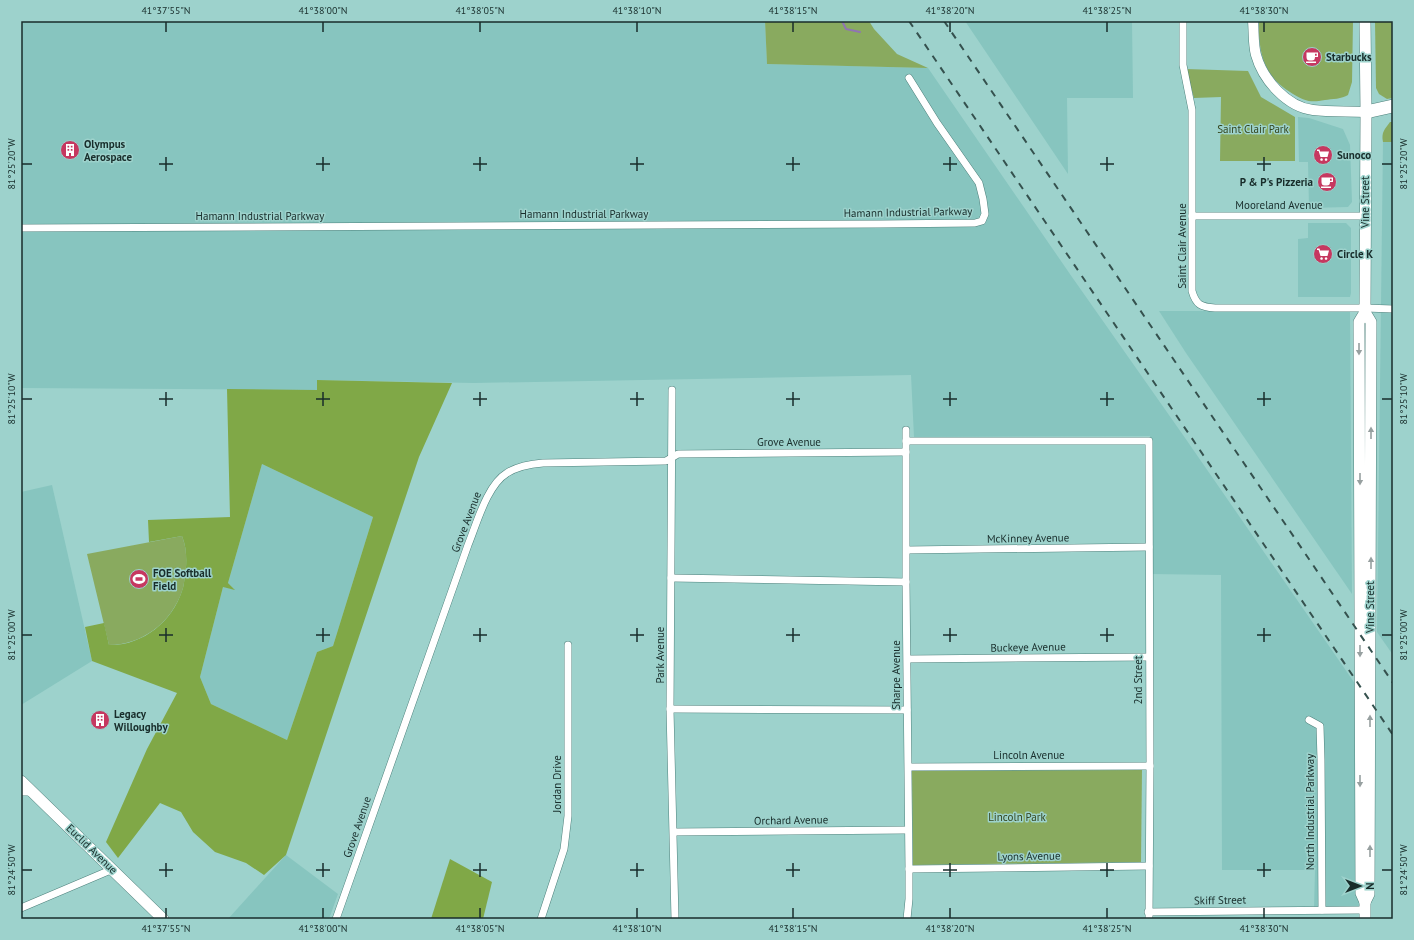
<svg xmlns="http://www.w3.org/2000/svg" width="1414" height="940" font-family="'PT Sans',sans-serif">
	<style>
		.built { fill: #87c5bf }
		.green { fill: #89aa5f }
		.forest { fill: #80a847; fill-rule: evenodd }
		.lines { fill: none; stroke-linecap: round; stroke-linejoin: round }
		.stream { stroke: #9074b2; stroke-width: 2 }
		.street-casing { stroke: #4d807b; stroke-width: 8 }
		.secondary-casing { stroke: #4d807b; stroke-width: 11 }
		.primary-casing { stroke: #4d807b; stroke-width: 12 }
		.highway-casing { stroke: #4d807b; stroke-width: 14 }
		.street { stroke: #fff; stroke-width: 7 }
		.secondary { stroke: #fff; stroke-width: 10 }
		.primary { stroke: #fff; stroke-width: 11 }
		.highway { stroke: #fff; stroke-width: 13 }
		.rail { stroke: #35514e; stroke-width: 2; stroke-dasharray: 7 7; stroke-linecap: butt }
		.oneway { fill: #97a0a0 }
		.ticks { fill: none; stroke: #182d2b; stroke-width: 1.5 }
		.labels { text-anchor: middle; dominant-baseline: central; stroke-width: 3; stroke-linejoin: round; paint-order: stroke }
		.poi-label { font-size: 11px; font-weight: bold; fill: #182d2b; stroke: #9dd2cc; text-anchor: start }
		.park-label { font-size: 11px; fill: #33441c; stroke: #9dd2cc }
		.street-label { font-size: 11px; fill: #182d2b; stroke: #9dd2cc }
		.neatline { fill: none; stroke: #182d2b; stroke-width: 1.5 }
		.ticks-label { font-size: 10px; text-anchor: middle; fill: #182d2b }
	</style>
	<rect width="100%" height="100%" fill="#9dd2cc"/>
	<!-- built -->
	<g class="built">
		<path d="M21,21h744l2,43 161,4 144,209 111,158 175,253 1,220 -45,1 1,-39h-93l-1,-295 -71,-1v-138l-236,1 -3,-62 -437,8 -157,-3v10l-296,-2z"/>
		<path d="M965,21h167l1,77h-66l1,76z"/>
		<path d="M1298,117l11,1 34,11 7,16 2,57 -4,5 -39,1 -1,-46h-9z"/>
		<path d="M1383,142h10v513l-16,-23z"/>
		<path d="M1308,223h38l5,5v65l-1,4h-52v-58l10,-1z"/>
		<path d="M1159,311h191l2,283 -166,-241z"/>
		<path d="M262,464l111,53 -40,129 -16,6 -30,88 -76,-36 -11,-27 23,-90 11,2 -6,-6z"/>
		<path d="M52,485l40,176 -71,44v-213z"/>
		<path d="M286,855l52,39 -9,25h-101z"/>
	</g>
	<!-- green -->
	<g class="green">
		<path d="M765,21h104l5,8 23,25 31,14 -161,-4z"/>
		<path d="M1259,21h94l-1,61 -4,13c-6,4 -16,4 -23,5 -15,3 -20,1 -32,-6 -29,-17 -35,-41 -34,-73z"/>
		<path d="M1375,21h18v77l-6,1 -8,-5 -3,-6z"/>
		<path d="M1186,69l62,2 13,26 34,20v44h-75l1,-64 -27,1z"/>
		<path d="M1390,122h3v20h-10c-2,-10 2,-13 7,-20z"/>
		<path d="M182,536c5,13 5,26 3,40 -1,5 -1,10 -3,15 -11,32 -40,54 -73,54l-22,-91z"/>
		<path d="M1142,770l-1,92 -228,3 -1,-94z"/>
	</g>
	<!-- forest -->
	<g class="forest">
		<path d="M317,380l135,3 -33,74 -133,398 -22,20 -18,-12 -31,-11 -22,-20 -12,-20 -21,-9 -42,55 -12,-16 41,-93 30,-56 -85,-32 -7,-34 19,-4 5,22c33,1 63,-23 73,-54 2,-5 2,-10 3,-15 2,-13 2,-28 -3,-40l-33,6 -1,-22 82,-3 -3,-128 90,1zM262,464l111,53 -40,129 -16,6 -30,88 -76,-36 -11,-27 23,-90 12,3 -7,-7z"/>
		<path d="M450,859l42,23 -9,37h-52z"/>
	</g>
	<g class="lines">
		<!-- stream -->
		<path class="stream" d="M842,21l4,8 14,3"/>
		<!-- street casing -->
		<g class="street-casing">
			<g id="street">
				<path d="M1183,21v44l9,45v181c4,14 9,16 23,17h150l28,1"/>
				<path d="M1192,216h173"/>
				<path d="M21,228l860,-4 94,-1 7,-2 3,-7 -2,-15 -4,-16 -42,-60 -28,-45"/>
				<path d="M672,390l-2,319 5,210"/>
				<path d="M906,430v152l3,287v30l-2,20"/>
				<path d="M906,441h243l1,325 -1,153"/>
				<path d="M907,550l242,-3"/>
				<path d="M671,578l235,4"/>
				<path d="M908,659l241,-2"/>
				<path d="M670,709l237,1"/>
				<path d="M1309,720l11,6 1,34 1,150"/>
				<path d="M909,767l241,-1"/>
				<path d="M21,792h11"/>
				<path d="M674,832l234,-2"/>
				<path d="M909,869l240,-3"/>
				<path d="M21,908l92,-39"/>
				<path d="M1148,912l216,-2"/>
				<path d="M336,919l132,-374c9,-22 19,-60 39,-72 11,-7 24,-9 36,-10l123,-2 12,-7 228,-2"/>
				<path d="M541,919l23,-70 4,-33v-171"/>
			</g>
		</g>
		<!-- secondary casing -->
		<g class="secondary-casing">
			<path id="secondary" d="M1253,21c1,11 0,23 3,34 7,25 31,52 57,55 17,2 35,1 53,2"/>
		</g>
		<!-- primary casing -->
		<g class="primary-casing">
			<g id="primary">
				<path d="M1365,312l6,10 -2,572 -4,8"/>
				<path d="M21,781l142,138"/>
				<path d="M1365,919v-17l-4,-9 -2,-571 6,-10v-4l1,-196 -1,-91"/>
			</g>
		</g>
		<!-- highway casing -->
		<g class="highway-casing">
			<path id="highway" d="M1366,112l27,-6"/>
		</g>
		<!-- street -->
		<use href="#street" class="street"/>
		<!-- secondary -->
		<use href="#secondary" class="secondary"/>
		<!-- primary -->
		<use href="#primary" class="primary"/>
		<!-- highway -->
		<use href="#highway" class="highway"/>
		<!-- rail -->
		<g class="rail">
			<path d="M909,21l484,714"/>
			<path d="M944,21l449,662"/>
		</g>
	</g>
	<!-- one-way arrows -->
	<defs><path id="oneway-solid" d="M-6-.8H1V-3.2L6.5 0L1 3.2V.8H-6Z"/></defs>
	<g class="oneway">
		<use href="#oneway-solid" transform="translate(1359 349) rotate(90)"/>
		<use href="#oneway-solid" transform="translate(1371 433) rotate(-90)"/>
		<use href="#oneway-solid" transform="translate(1360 479) rotate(90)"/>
		<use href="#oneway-solid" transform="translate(1371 563) rotate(-90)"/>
		<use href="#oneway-solid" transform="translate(1360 651) rotate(90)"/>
		<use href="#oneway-solid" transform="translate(1370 721) rotate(-90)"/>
		<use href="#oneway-solid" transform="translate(1360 781) rotate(90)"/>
		<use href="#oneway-solid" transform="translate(1370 851) rotate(-90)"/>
	</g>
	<!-- ticks -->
	<path class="ticks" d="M166,22v10M323,22v10M480,22v10M637,22v10M793,22v10M950,22v10M1107,22v10M1264,22v10M166,157v14M323,157v14M480,157v14M637,157v14M793,157v14M950,157v14M1107,157v14M1264,157v14M22,164h10M159,164h14M316,164h14M473,164h14M630,164h14M786,164h14M943,164h14M1100,164h14M1257,164h14M1382,164h10M166,392v14M323,392v14M480,392v14M637,392v14M793,392v14M950,392v14M1107,392v14M1264,392v14M22,399h10M159,399h14M316,399h14M473,399h14M630,399h14M786,399h14M943,399h14M1100,399h14M1257,399h14M1382,399h10M166,628v14M323,628v14M480,628v14M637,628v14M793,628v14M950,628v14M1107,628v14M1264,628v14M22,635h10M159,635h14M316,635h14M473,635h14M630,635h14M786,635h14M943,635h14M1100,635h14M1257,635h14M1382,635h10M166,863v14M323,863v14M480,863v14M637,863v14M793,863v14M950,863v14M1107,863v14M1264,863v14M22,870h10M159,870h14M316,870h14M473,870h14M630,870h14M786,870h14M943,870h14M1100,870h14M1257,870h14M1382,870h10M166,908v10M323,908v10M480,908v10M637,908v10M793,908v10M950,908v10M1107,908v10M1264,908v10"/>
	<!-- icons -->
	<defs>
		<g id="cafe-disc" transform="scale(1)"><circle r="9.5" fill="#c63860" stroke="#9dd2cc"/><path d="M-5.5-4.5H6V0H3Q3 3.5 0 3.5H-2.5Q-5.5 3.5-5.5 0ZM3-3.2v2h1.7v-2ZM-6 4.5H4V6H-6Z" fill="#fff"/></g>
		<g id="building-disc" transform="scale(1)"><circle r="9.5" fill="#c63860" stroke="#9dd2cc"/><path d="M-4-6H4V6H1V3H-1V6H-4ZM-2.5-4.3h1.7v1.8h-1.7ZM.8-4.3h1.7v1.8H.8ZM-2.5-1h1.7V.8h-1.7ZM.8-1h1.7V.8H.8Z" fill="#fff"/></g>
		<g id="supermarket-disc" transform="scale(1)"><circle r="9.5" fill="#c63860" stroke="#9dd2cc"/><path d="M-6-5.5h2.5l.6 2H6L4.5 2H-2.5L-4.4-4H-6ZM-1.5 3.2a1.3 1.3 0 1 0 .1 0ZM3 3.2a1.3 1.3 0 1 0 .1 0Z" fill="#fff"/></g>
		<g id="stadium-disc" transform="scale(1)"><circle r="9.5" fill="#c63860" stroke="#9dd2cc"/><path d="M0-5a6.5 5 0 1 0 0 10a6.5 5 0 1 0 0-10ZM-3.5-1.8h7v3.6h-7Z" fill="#fff"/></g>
	</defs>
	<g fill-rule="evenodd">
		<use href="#cafe-disc" x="1312" y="57"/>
		<use href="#building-disc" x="70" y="150"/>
		<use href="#supermarket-disc" x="1323" y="155"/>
		<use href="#cafe-disc" x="1327" y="182"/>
		<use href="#supermarket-disc" x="1323" y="254"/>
		<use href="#stadium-disc" x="139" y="579"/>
		<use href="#building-disc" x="100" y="720"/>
	</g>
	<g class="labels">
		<!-- poi labels -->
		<g class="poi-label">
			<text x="1326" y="57">Starbucks</text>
			<text x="84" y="144">Olympus<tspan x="84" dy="13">Aerospace</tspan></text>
			<text x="1337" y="155">Sunoco</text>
			<text x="1313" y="182" text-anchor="end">P &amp; P's Pizzeria</text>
			<text x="1337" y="254">Circle K</text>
			<text x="153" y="573">FOE Softball<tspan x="153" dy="13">Field</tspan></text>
			<text x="114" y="714">Legacy<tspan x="114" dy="13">Willoughby</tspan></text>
		</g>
		<!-- park labels -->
		<g class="park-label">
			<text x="1253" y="129">Saint Clair Park</text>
			<text x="1017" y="817">Lincoln Park</text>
		</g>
		<!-- street labels -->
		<g class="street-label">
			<text transform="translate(1365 202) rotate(-90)">Vine Street</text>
			<text x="1279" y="205">Mooreland Avenue</text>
			<text transform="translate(908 212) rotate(-1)">Hamann Industrial Parkway</text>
			<text x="584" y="214">Hamann Industrial Parkway</text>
			<text x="260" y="216">Hamann Industrial Parkway</text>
			<text transform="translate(1182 246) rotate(-90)">Saint Clair Avenue</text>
			<text x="789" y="442">Grove Avenue</text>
			<text transform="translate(466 522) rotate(-69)">Grove Avenue</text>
			<text transform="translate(1028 538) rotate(-1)">McKinney Avenue</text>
			<text transform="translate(1370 607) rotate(-90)">Vine Street</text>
			<text transform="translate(1028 647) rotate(-1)">Buckeye Avenue</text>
			<text transform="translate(660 655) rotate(-90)">Park Avenue</text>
			<text transform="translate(896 675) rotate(-90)">Sharpe Avenue</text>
			<text transform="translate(1138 680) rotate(-90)">2nd Street</text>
			<text x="1029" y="755">Lincoln Avenue</text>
			<text transform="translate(557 784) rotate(-90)">Jordan Drive</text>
			<text transform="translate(1310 812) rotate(-90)">North Industrial Parkway</text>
			<text transform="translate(791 820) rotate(-1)">Orchard Avenue</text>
			<text transform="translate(357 827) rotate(-71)">Grove Avenue</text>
			<text transform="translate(92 849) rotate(44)">Euclid Avenue</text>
			<text transform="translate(1029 856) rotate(-1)">Lyons Avenue</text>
			<text transform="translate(1220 900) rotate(-1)">Skiff Street</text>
		</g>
	</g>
	<!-- border -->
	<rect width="1414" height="940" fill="none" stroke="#9dd2cc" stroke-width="44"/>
	<!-- north arrow -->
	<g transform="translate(1360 886) rotate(90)" stroke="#9dd2cc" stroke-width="3" paint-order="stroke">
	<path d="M0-3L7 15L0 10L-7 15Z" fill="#182d2b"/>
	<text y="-6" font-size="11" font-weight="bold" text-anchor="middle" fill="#182d2b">N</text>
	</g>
	<rect x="22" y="22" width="1370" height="896" class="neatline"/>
	<g class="ticks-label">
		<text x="166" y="14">41°37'55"N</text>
		<text x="323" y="14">41°38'00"N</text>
		<text x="480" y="14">41°38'05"N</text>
		<text x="637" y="14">41°38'10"N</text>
		<text x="793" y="14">41°38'15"N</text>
		<text x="950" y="14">41°38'20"N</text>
		<text x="1107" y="14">41°38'25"N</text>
		<text x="1264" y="14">41°38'30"N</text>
		<text transform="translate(1403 164) rotate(-90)" y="4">81°25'20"W</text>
		<text transform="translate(11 164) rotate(-90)" y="4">81°25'20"W</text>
		<text transform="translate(1403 399) rotate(-90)" y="4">81°25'10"W</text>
		<text transform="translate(11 399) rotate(-90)" y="4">81°25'10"W</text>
		<text transform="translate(1403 635) rotate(-90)" y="4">81°25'00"W</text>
		<text transform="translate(11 635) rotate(-90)" y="4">81°25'00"W</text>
		<text transform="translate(1403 870) rotate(-90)" y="4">81°24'50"W</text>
		<text transform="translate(11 870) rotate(-90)" y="4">81°24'50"W</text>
		<text x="166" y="932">41°37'55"N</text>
		<text x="323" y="932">41°38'00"N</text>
		<text x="480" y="932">41°38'05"N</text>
		<text x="637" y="932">41°38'10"N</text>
		<text x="793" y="932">41°38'15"N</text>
		<text x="950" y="932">41°38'20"N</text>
		<text x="1107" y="932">41°38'25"N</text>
		<text x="1264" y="932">41°38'30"N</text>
	</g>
</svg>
